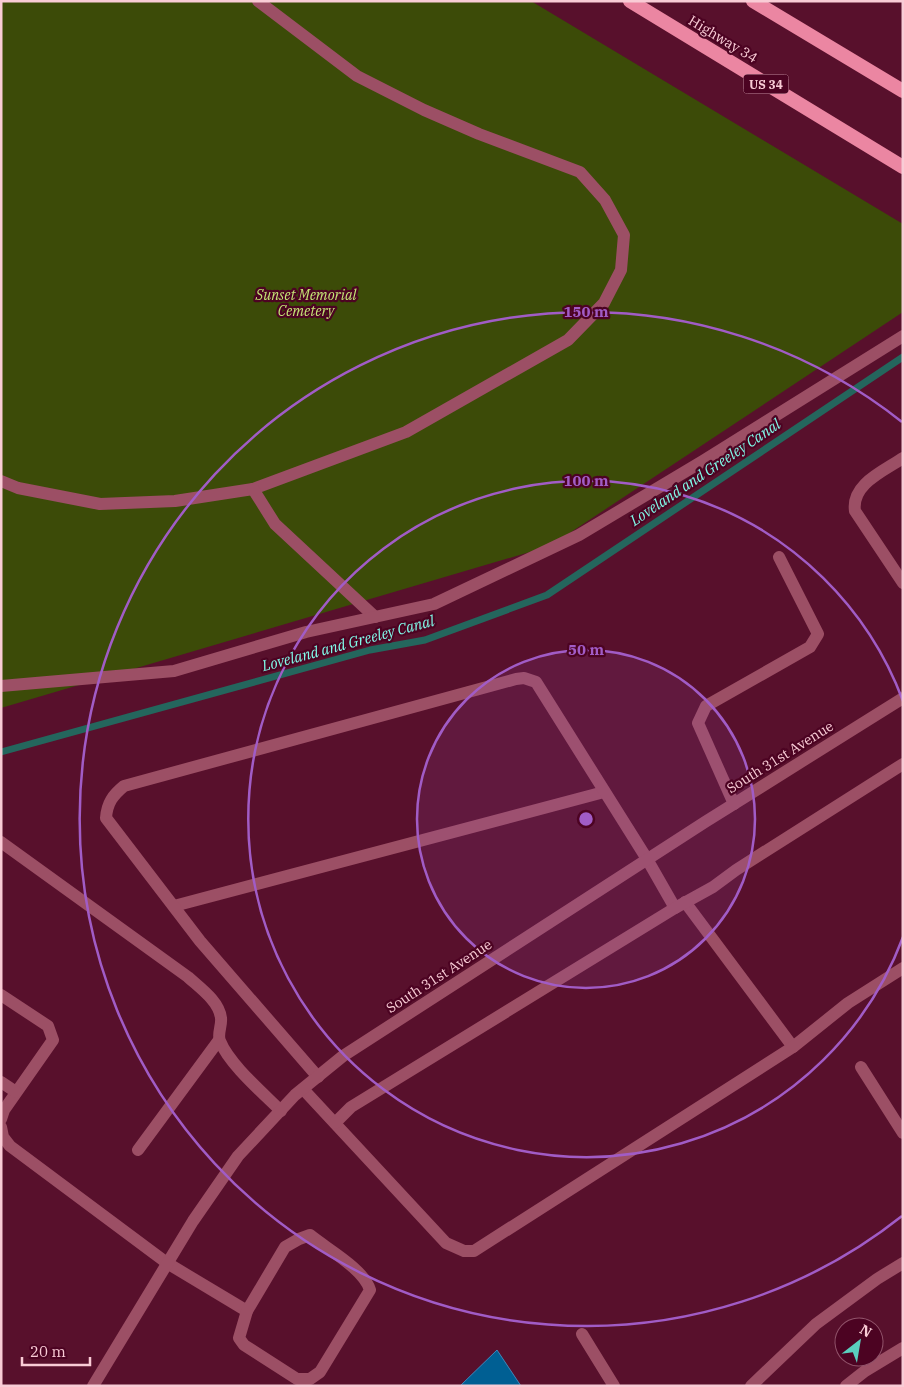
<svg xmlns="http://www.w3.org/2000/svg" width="904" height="1387" font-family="'IBM Plex Serif',serif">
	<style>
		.green { fill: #3c4b08 }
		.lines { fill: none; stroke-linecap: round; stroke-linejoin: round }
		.stream { stroke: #24665d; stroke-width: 7 }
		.building { fill: #005f93; stroke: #4086b9 }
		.service { stroke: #9c4f65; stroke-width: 12 }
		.minor { stroke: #9c4f65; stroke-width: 12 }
		.tertiary { stroke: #9c4f65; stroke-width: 12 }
		.trunk { stroke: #eb86a2; stroke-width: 14 }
		.ring { fill: none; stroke: #a15cc6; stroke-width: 2.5 }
		.labels { text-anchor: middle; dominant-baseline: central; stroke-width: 4.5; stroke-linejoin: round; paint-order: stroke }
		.shield { fill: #4c0322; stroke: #c590a0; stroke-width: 1 }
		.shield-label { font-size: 12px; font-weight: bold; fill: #f9ccd6 }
		.street-label { font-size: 14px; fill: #f9ccd6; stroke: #4c0322 }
		.park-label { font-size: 14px; font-style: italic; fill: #c4e576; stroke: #4c0322 }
		.water-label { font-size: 15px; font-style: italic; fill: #81fbe9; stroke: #4c0322 }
		.centre { fill: #a15cc6; stroke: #4c0322; stroke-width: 2.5 }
		.ring-label { font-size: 15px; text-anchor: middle; font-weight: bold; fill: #a15cc6; stroke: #4c0322; stroke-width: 4.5; stroke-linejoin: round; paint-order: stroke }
	</style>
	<rect width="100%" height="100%" fill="#58102c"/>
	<!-- green -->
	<path class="green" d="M1,1h530l372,223v88l-353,234 -549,162z"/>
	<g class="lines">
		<!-- stream -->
		<path class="stream" d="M1,752l369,-102 55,-10 122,-45 356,-238"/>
	</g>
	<!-- building -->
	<path class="building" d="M497,1350l24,36h-61z"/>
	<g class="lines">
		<!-- service -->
		<g class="service">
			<path d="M903,458c-19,13 -52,26 -48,53l48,72"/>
			<path d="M1,481l17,7 82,16 75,-3 78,-12 153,-57 162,-92 36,-37 17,-33 3,-35 -19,-35 -25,-28 -101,-38 -55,-24 -67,-34 -99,-75"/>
			<path d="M253,489l22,35 100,93"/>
			<path d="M1,686l173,-15 132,-39 128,-28 145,-69 124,-74 200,-125"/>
			<path d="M734,804l-36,-81 8,-17 104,-59 8,-13 -39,-77"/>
			<path d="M1,842l187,135c12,11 31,24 33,41 1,8 -4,16 -1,23 9,23 43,52 61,70"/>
			<path d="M685,902l108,145"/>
			<path d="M174,906l430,-114"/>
			<path d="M1,995l47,31 5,14 -49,70 -3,9"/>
			<path d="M861,1067l42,66"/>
			<path d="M318,1077l-118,-136 -94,-123c1,-15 7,-23 18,-32l392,-107 8,-1 12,4 111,177 28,49"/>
			<path d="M1,1082l15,10"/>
			<path d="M303,1089l143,154 18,8h10l319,-204 55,-44 55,-35"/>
			<path d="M335,1123l16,-16 324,-199 38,-21 23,-17 167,-106"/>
			<path d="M1,1127l2,10 7,9 157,117 80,48"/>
			<path d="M138,1150l81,-110"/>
			<path d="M310,1235c17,14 54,34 60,55l-50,82 -10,7h-13l-53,-34 -5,-7 8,-27 38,-64 14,-8z"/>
			<path d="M582,1334l32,52"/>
			<path d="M751,1386l65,-62 61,-45 26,-16"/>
		</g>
		<!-- minor -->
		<path class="minor" d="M93,1386l100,-165 45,-65 57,-61 48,-39 362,-234 198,-124"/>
		<!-- tertiary -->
		<path class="tertiary" d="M846,1386l19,-15 38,-23"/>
		<!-- trunk -->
		<g class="trunk">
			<path d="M630,1l273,166"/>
			<path d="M753,1l150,90"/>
		</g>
	</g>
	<!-- distance rings -->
	<circle cx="586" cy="819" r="169" fill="#a15cc6" fill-opacity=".12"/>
	<g class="ring">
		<circle cx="586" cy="819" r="169"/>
		<path d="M903 937A338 338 0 1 1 903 701"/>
		<path d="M902 1216A507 507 0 1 1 902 422"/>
	</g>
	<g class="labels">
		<!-- shield labels -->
		<rect class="shield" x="743.5" y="74.5" width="45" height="19" rx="4"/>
		<g class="shield-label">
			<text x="766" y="84">US 34</text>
		</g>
		<!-- street labels -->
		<g class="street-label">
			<text transform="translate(723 39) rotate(31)">Highway 34</text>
			<text transform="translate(780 757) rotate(-32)">South 31st Avenue</text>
			<text transform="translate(439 976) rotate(-33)">South 31st Avenue</text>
		</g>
		<!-- park labels -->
		<g class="park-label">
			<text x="306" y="295">Sunset Memorial<tspan x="306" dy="16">Cemetery</tspan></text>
		</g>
		<!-- water labels -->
		<g class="water-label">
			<text transform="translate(705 472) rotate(-34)">Loveland and Greeley Canal</text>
			<text transform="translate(348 643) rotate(-15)">Loveland and Greeley Canal</text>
		</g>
	</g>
	<circle cx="586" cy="819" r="8" class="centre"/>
	<g class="ring-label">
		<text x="586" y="317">150 m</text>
		<text x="586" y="486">100 m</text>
		<text x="586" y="655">50 m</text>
	</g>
	<!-- border -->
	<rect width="904" height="1387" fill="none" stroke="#f9ccd6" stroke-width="5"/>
	<!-- north arrow -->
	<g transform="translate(859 1342) rotate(31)"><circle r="24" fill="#4c0322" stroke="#91536a"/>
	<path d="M0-4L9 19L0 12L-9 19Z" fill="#5acebd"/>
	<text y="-8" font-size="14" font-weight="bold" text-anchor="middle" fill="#f9ccd6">N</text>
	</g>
	<!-- scale -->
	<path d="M22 1357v8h68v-8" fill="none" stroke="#f9ccd6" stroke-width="2.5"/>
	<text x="30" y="1357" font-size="15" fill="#f9ccd6" stroke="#4c0322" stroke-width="4" paint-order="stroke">20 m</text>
</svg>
